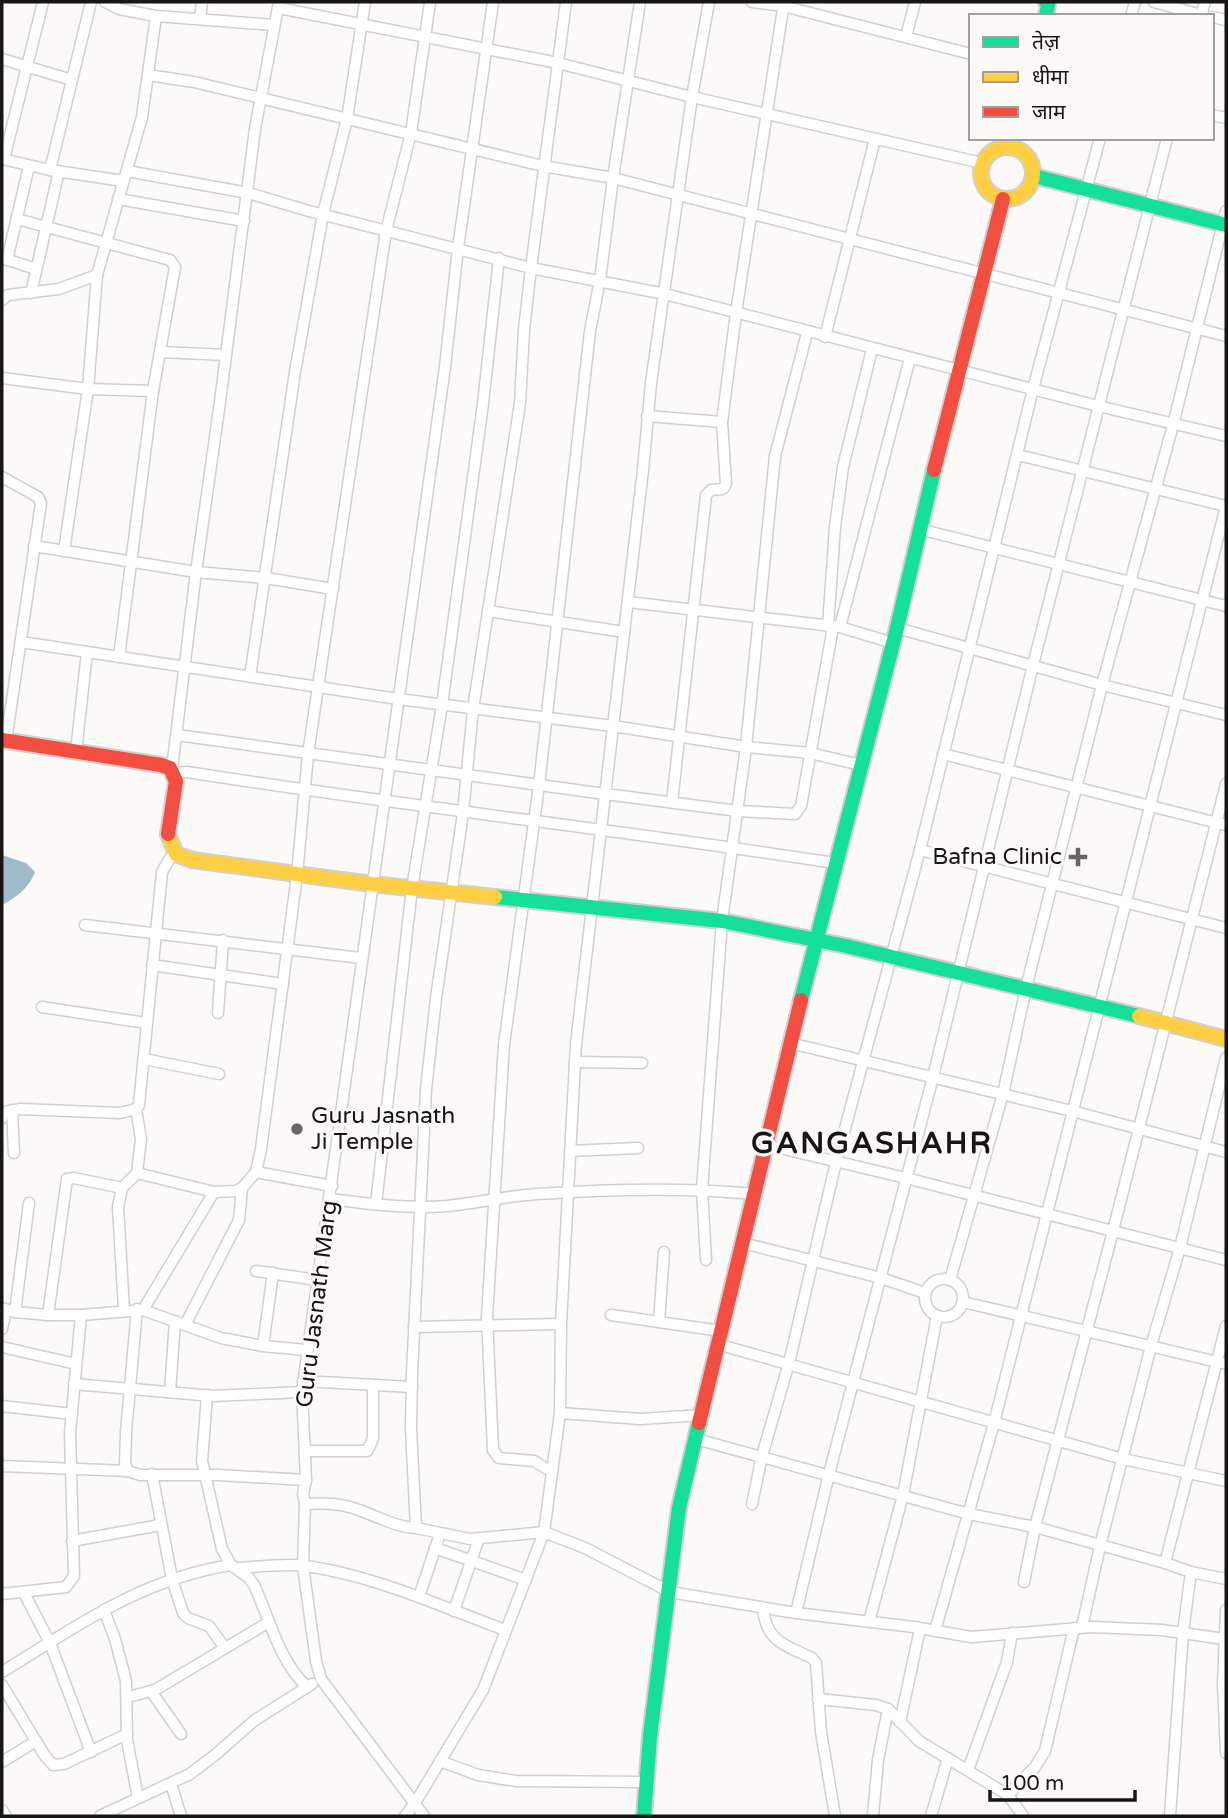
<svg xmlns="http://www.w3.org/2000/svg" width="1228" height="1818" font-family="'Varela Round','Noto Sans Devanagari',sans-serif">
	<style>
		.water { fill: #a0bcc8 }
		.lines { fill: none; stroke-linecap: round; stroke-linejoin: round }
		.street-casing { stroke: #d1d0ce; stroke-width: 13 }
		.fast-casing { stroke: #d1d0ce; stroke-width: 18 }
		.slow-casing { stroke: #d1d0ce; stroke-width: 18 }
		.jam-casing { stroke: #d1d0ce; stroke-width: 18 }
		.street { stroke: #fefefe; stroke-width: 10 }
		.fast { stroke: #16e098; stroke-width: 14 }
		.slow { stroke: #ffcf43; stroke-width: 14 }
		.jam { stroke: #f24e42; stroke-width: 14 }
		.poi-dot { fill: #676664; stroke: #fcfaf7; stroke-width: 2.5 }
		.labels { text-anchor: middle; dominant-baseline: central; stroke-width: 6; stroke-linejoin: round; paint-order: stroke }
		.poi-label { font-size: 23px; fill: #171615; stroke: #fcfaf7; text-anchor: end }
		.street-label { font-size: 23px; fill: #171615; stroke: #fcfaf7 }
		.district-label { font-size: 30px; font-weight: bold; letter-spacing: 2px; fill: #171615; stroke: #fcfaf7 }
	</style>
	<rect width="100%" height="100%" fill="#fbfaf8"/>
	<!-- water -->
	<path class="water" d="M2,855l24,8 9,9c-6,16 -18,25 -33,33z"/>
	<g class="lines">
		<!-- street casing -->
		<g class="street-casing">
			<g id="street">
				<path d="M105,2l14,7 37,7 118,9"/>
				<path d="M566,2l-35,266 -7,62 -4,73 -47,306 -10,104 -27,185 -10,92 -14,283 -1,56 5,99 54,11 74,-7 41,16 85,44 126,21 118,14 57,10 121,-10 70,3 62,9"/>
				<path d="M752,2l31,4 188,48"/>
				<path d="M1154,2l51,14"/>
				<path d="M279,8l279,55 134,34 290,66"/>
				<path d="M1131,16l4,-14"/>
				<path d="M1201,16l4,-14"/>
				<path d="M1212,17l14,3"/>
				<path d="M200,19l2,-17"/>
				<path d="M906,37l9,-35"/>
				<path d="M2,59l70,21"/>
				<path d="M148,75l46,7 349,84 70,12 613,158"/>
				<path d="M1212,115l14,3"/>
				<path d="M2,159l48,11 73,11"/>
				<path d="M4,159l39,-157"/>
				<path d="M50,170l41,-168"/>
				<path d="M127,171l121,22 61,18 222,57 134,26 433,112 128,30"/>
				<path d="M118,199l126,22"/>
				<path d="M17,219l153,41 5,7 -22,124 -34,266"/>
				<path d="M2,258l34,11"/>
				<path d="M7,260l22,-94"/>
				<path d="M31,293l28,-122"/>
				<path d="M2,300l6,-5 51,-6 38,-14"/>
				<path d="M825,337l50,-198"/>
				<path d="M161,352l65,3"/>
				<path d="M2,378l86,11 65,2"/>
				<path d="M647,416l75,6"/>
				<path d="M1018,455l208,51"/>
				<path d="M2,477l36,20 3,6 -35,238"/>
				<path d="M919,529l307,77"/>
				<path d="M34,546l162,26 70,6 67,11"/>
				<path d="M64,551l24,-162 9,-114 45,-158 14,-101"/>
				<path d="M628,602l212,25 53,16"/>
				<path d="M488,611l136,21"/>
				<path d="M828,626l7,-99 8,-60 29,-118"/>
				<path d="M840,627l70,-269"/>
				<path d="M897,628l205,57 124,30"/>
				<path d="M21,642l377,57 215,27 133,21 64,6 51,12"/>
				<path d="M250,677l45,-305 28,-158 24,-95 18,-117"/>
				<path d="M177,735l428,59 133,17 57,3 6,-8 32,-179"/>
				<path d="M76,752l11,-100"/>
				<path d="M943,754l283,71"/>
				<path d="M172,769l24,-197 24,-170 35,-273 24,-127"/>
				<path d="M176,773l11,-1c216,34 433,58 648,91"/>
				<path d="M672,802l34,-307 5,-5 12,-1 3,-5 -4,-62 14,-109 48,-311"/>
				<path d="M920,850l306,78"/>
				<path d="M85,925l276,33"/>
				<path d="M152,965l131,19"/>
				<path d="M42,1007l104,16"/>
				<path d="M218,1013l5,-73"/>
				<path d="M790,1043l282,68 154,41"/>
				<path d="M144,1059l75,15"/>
				<path d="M575,1062l67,1"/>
				<path d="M12,1110l2,43"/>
				<path d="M2,1118l3,-6 15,-3 100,4 16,-4 3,-4 23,-233 8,-14 6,-4"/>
				<path d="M767,1145l139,33 320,82"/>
				<path d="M570,1151l68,-3"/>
				<path d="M256,1172l76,14"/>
				<path d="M137,1173l77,19 22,-1 6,-3 14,-16 5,-23 36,-274 11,-121 55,-370 23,-153 25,-98 19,-131"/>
				<path d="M330,1199c39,5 78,10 117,7 30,-3 59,-10 90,-12 73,-5 145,-7 218,0"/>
				<path d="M376,1204l36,-316 30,-183 41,-301 16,-146"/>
				<path d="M743,1243l138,35 44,15"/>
				<path d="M706,1260l-4,-71 20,-268 24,-174 29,-291 32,-123"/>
				<path d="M256,1271l61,9"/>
				<circle cx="944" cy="1298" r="19"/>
				<path d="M950,1280l53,-186 23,-106 76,-303 71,-260 53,-214"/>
				<path d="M963,1302l263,62"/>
				<path d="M2,1308l13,4 33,3h33l62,-5 78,28 42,8 43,4"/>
				<path d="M137,1309l-11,123 -1,32 3,7 12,4h78l88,5"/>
				<path d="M124,1310l-6,-103 4,-19 15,-15 4,-34 -5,-30"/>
				<path d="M143,1310l71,-118"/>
				<path d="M15,1312l14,-109"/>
				<path d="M48,1315l19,-136 7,-1 48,10"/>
				<path d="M611,1315l110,16"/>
				<path d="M659,1322l5,-70"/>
				<path d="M185,1325l54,-105 3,-32"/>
				<path d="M414,1327l147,-3"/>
				<path d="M2,1329l4,-19"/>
				<path d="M717,1344l406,115 103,22"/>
				<path d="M263,1346l10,-73"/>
				<path d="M2,1347l74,17"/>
				<path d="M303,1381l109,6"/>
				<path d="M74,1384l139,12 89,-4"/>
				<path d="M170,1392l5,-71"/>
				<path d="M207,1395l-5,66 20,88 9,16 18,13 5,7c16,34 24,74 52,101"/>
				<path d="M2,1406l70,8"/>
				<path d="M560,1413l80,6 62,-4"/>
				<path d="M696,1439l273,75 66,13 130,36 26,9 35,7"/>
				<path d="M305,1451h62l6,-12v-54"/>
				<path d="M2,1466l126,5"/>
				<path d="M552,1472l-18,-11 -35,-3 -6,-8 -6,-133 17,-272 35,-260 51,-454 10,-51 13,-102 27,-176"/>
				<path d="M152,1474l20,105 11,34 5,5 21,8 16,22"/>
				<path d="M305,1504c19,-1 36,-1 54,6 20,7 36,17 57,18"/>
				<path d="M752,1504l10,-48 27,-93 47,-201 84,-312 113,-461 67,-251"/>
				<path d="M72,1541l88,-16"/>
				<path d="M435,1548l91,32"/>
				<path d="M1165,1563l61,-237"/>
				<path d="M237,1568c22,-1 47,-5 69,-2 70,10 134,40 199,64"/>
				<path d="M1024,1582l11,-55 78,-296 113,-447"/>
				<path d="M24,1593l26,50 41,109"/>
				<path d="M2,1594l64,-7 8,-11 -4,-143 11,-118"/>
				<path d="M419,1597l21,-63"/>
				<path d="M763,1608c3,34 22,37 49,50l4,5 5,69 14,84"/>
				<path d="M104,1610l11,29 11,42 1,59 11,58"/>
				<path d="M1226,1610l-3,75 3,68"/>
				<path d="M454,1611l25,-73"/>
				<path d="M796,1613l33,-139 104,-397 100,-412 134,-527"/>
				<path d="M869,1622l34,-127 34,-179"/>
				<path d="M1082,1627l18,-81 51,-200 29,-98 46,-190"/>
				<path d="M935,1631l59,-208 232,-917"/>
				<path d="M2,1672c75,-46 139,-93 229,-107"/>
				<path d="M2,1685l43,71 8,9 11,-1 63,-30"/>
				<path d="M151,1691l30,43"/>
				<path d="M128,1697l27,-7 114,-68"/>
				<path d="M818,1699l58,6 12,4 31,32 89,54 15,21"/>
				<path d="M900,1722l20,-93"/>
				<path d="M440,1761l38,14 38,6 129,1"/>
				<path d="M2,1762l34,-21"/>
				<path d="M968,1770l39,-108 5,-29"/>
				<path d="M171,1784l10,32"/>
				<path d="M1008,1795l27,-28 10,-16 29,-123"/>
				<path d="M2,1810l4,6"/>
				<path d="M100,1816l90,-42 25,-19 40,-35 57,-36"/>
				<path d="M405,1816l10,-13 68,-113 61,-158 16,-119 1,-89 15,-280 67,-574 8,-87 41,-286 17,-95"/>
				<path d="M424,1816l-103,-137 -5,-18 -13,-95 2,-62 -2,-10 3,-14 -4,-88 143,-1025 13,-119 35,-246"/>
				<path d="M873,1816l5,-56 10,-51"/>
				<path d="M931,1816l17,-58"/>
				<path d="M1170,1816l13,-184 8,-60"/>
			</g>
		</g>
		<!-- fast casing -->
		<g class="fast-casing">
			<g id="fast">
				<path d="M1046,2l2,3 -2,11"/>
				<path d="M1034,176l192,49"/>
				<path d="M495,897l227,24 124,25 293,70"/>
				<path d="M801,1000l96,-372 37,-158"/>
				<path d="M644,1816l6,-80 29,-228 20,-85"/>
			</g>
		</g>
		<!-- slow casing -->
		<g class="slow-casing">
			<g id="slow">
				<circle cx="1007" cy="173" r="26"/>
				<path d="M168,834l8,20 16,6 180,24 123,13"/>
				<path d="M1139,1016l87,23"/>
			</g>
		</g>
		<!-- jam casing -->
		<g class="jam-casing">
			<g id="jam">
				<path d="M934,470l69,-271"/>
				<path d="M2,740l159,25 9,3 6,13 -8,53"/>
				<path d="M699,1423l102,-423"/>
			</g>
		</g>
		<!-- street -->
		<use href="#street" class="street"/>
		<!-- fast -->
		<use href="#fast" class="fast"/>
		<!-- slow -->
		<use href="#slow" class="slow"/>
		<!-- jam -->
		<use href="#jam" class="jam"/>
	</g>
	<!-- markers -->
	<g class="poi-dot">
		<path d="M1074.5 846.5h7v7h7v7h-7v7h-7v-7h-7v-7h7z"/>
		<circle cx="297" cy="1129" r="7"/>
	</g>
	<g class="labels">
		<!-- poi labels -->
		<g class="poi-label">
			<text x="1062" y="857">Bafna Clinic</text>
			<text x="311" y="1116" text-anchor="start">Guru Jasnath<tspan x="311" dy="26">Ji Temple</tspan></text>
		</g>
		<!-- street labels -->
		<g class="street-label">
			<text transform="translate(317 1304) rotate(-83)">Guru Jasnath Marg</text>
		</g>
		<!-- district labels -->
		<g class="district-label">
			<text x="872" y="1143">GANGASHAHR</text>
		</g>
	</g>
	<!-- border -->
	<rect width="1228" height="1818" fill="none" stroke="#171615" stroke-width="7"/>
	<!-- legend -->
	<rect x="969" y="14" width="245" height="126" fill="#fcfaf7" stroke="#a09f9d" stroke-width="2"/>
	<rect x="983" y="37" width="35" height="10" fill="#16e098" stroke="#a09f9d" stroke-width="2"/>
	<text x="1032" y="49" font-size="21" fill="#171615">तेज़</text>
	<rect x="983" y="72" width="35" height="10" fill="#ffcf43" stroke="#a09f9d" stroke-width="2"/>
	<text x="1032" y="84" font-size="21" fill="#171615">धीमा</text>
	<rect x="983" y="107" width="35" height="10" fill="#f24e42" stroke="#a09f9d" stroke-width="2"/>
	<text x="1032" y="119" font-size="21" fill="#171615">जाम</text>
	<!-- scale -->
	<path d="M990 1790v10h145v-10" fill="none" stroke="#171615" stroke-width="3.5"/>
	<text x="1000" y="1790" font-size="21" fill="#171615" stroke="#fcfaf7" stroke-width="5" paint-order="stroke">100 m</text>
</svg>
